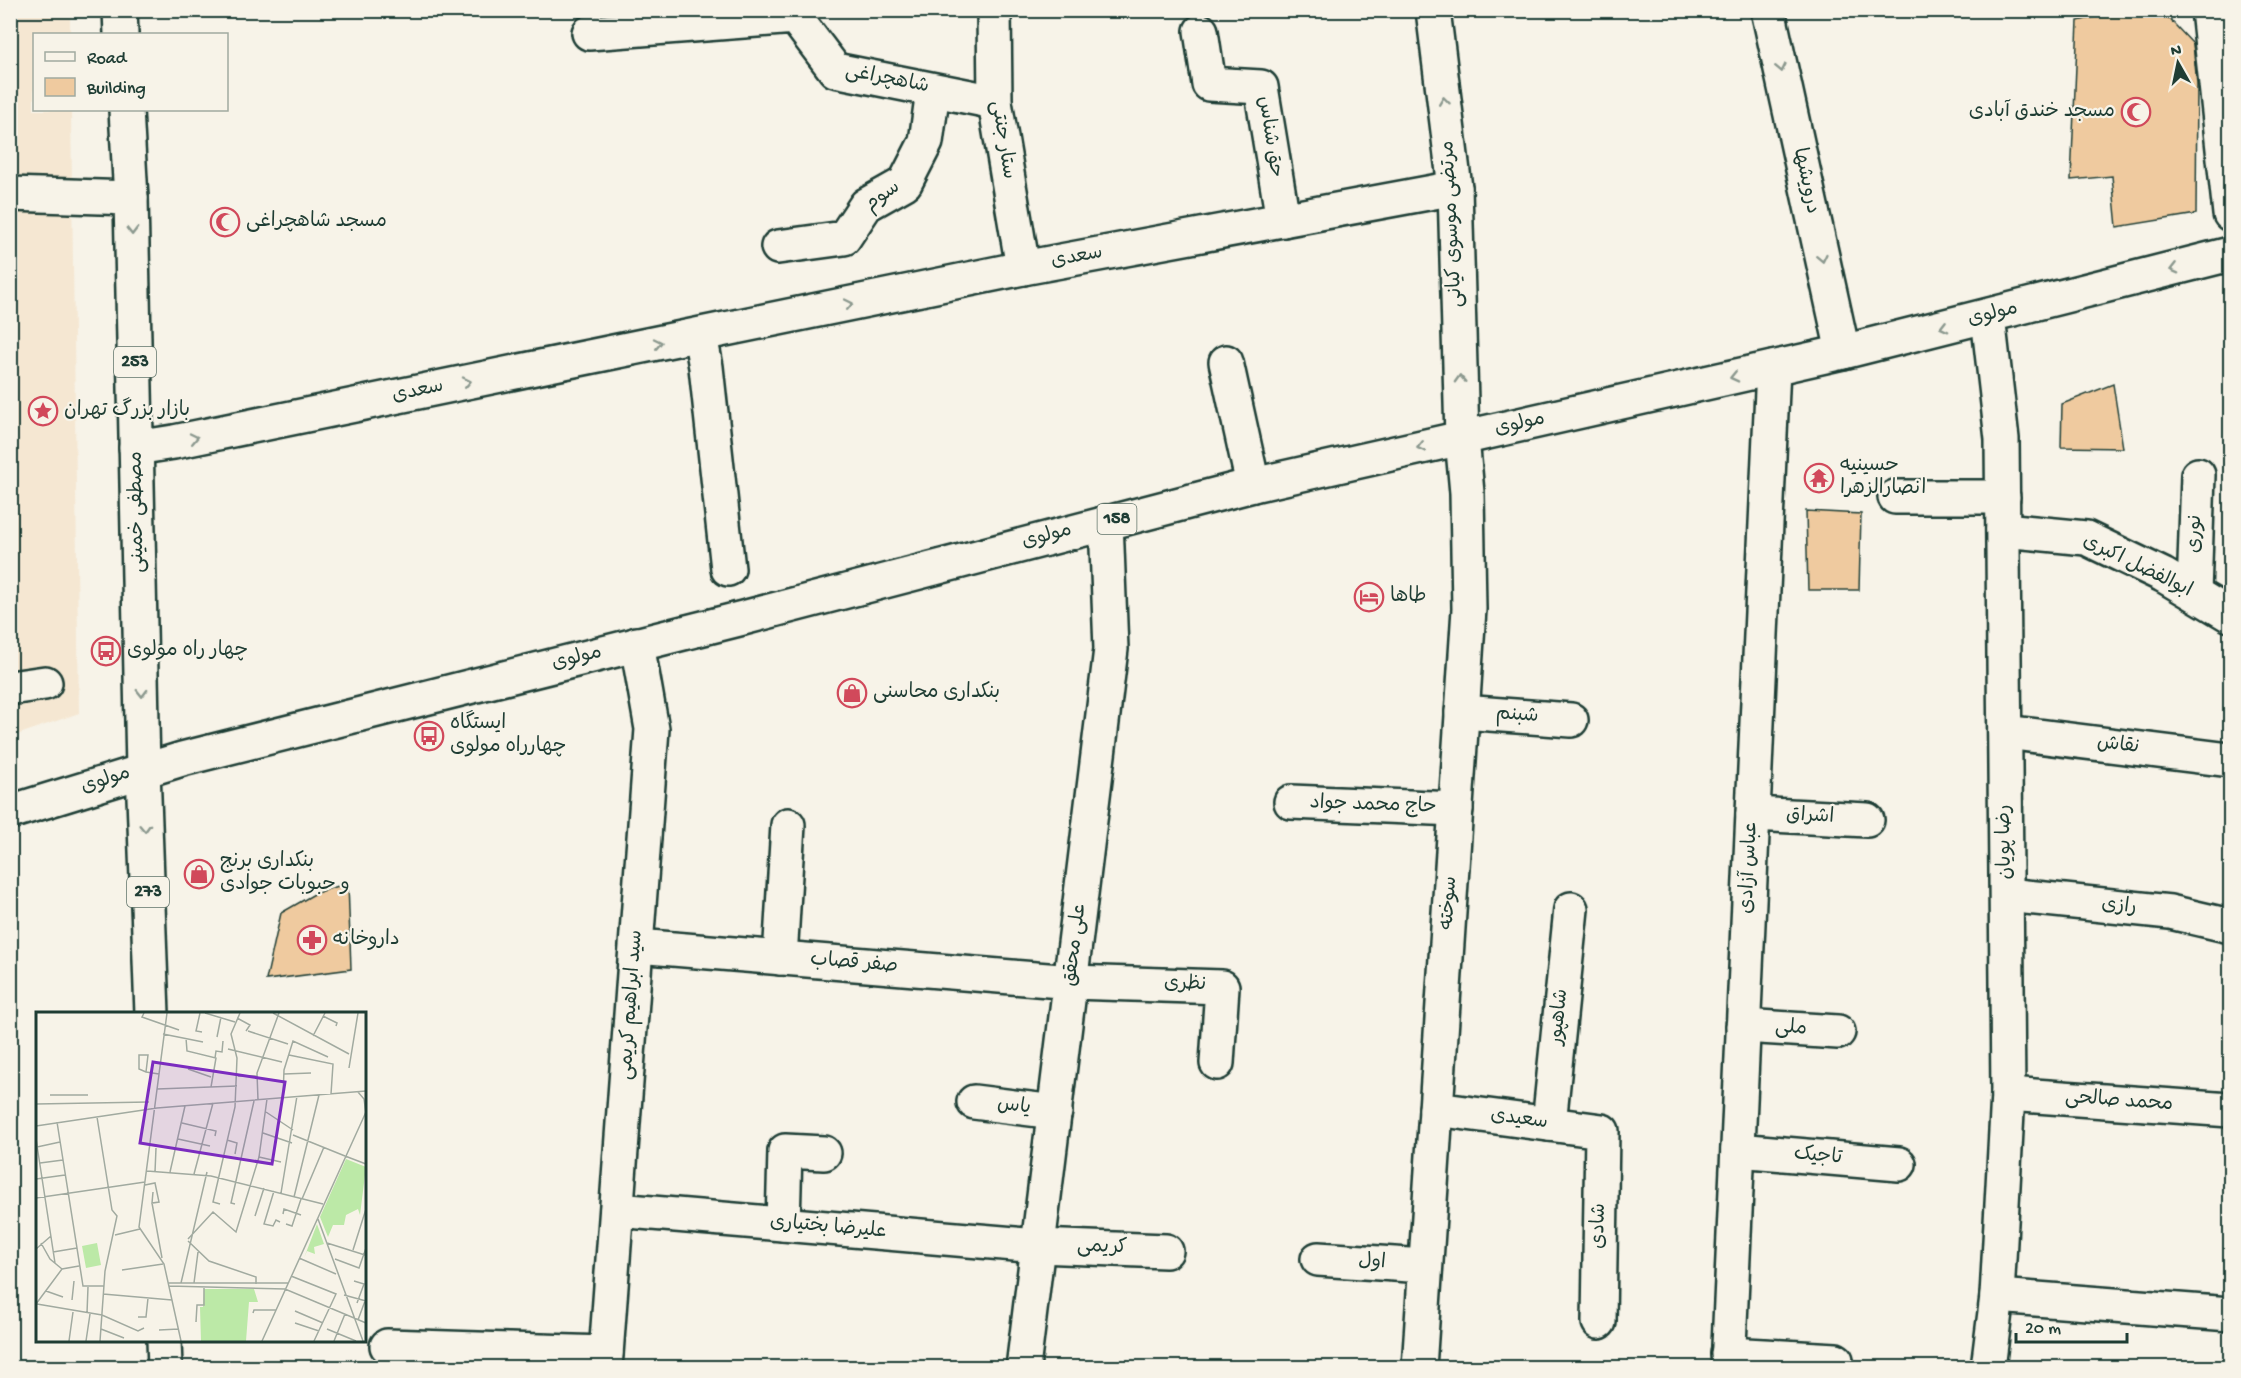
<svg xmlns="http://www.w3.org/2000/svg" width="2241" height="1378" font-family="'Gochi Hand','Playpen Sans Arabic',sans-serif">
	<style>
		.built { fill: #f5e7d2 }
		.building { fill: #efca9f; stroke: #1f3d34; stroke-width: 1.5 }
		.lines { fill: none; stroke-linecap: round; stroke-linejoin: round }
		.minor-casing { stroke: #1f3d34; stroke-width: 38 }
		.major-casing { stroke: #1f3d34; stroke-width: 38 }
		.minor { stroke: #f7f3e8; stroke-width: 33 }
		.major { stroke: #f7f3e8; stroke-width: 33 }
		.oneway { stroke: #8b988e }
		.labels { text-anchor: middle; dominant-baseline: central; stroke-width: 4.5; stroke-linejoin: round; paint-order: stroke }
		.shield { fill: #f7f3e8; stroke: #60746a; stroke-width: 1.5 }
		.shield-label { font-size: 18px; font-weight: bold; fill: #1f3d34 }
		.street-label { font-size: 20px; fill: #1f3d34; stroke: #f7f3e8 }
		.poi-label { font-size: 20px; fill: #1f3d34; stroke: #f7f3e8; text-anchor: start }
		.inset-road { fill: none; stroke: #a1aaa0; stroke-width: 1.5 }
		.view { fill: #7b2cbf; fill-opacity: 0.15; stroke: #7b2cbf; stroke-width: 3 }
		.inset-edge { fill: none; stroke: #1f3d34; stroke-width: 3 }
	</style>
	<rect width="100%" height="100%" fill="#f7f3e8"/>
	<filter id="ink" filterUnits="userSpaceOnUse"><feTurbulence type="fractalNoise" baseFrequency=".0167" numOctaves="2"/><feDisplacementMap in="SourceGraphic" scale="12" xChannelSelector="R" yChannelSelector="G"/><feConvolveMatrix kernelMatrix="1 2 1 2 8 2 1 2 1" color-interpolation-filters="sRGB"/></filter>
	<g filter="url(#ink)">
		<!-- built -->
		<path class="built" d="M10,11h60v23h-36v76h37l8,603 -68,24z"/>
		<!-- building -->
		<g class="building">
			<path d="M2126,10h35l32,34 4,40 -1,130 -79,13 -5,-51 -41,4 7,-159z"/>
			<path d="M2113,384l10,64 -62,-1 1,-43z"/>
			<path d="M1806,511l55,3 -2,76h-51z"/>
			<path d="M348,883l3,86 -85,11 15,-67 35,-20z"/>
		</g>
		<g class="lines">
			<!-- minor casing -->
			<g class="minor-casing">
				<g id="minor">
					<path d="M994,10l1,92 28,166"/>
					<path d="M1768,10l75,342"/>
					<path d="M2208,10l22,204"/>
					<path d="M1201,31l8,53 52,3 22,133"/>
					<path d="M589,33l206,-16 40,53 160,32"/>
					<path d="M10,194l121,4"/>
					<path d="M778,247l66,-9 22,-33 39,-22 21,-41 7,-52"/>
					<path d="M700,335l6,32 22,202"/>
					<path d="M1226,362l27,123"/>
					<path d="M136,448l38,-6 849,-174 432,-80"/>
					<path d="M1895,497h108"/>
					<path d="M2003,530l83,8 77,37 67,40"/>
					<path d="M2194,593l4,-118"/>
					<path d="M10,688l35,-5"/>
					<path d="M1462,712l109,8"/>
					<path d="M2005,732l225,28"/>
					<path d="M1291,802l165,7"/>
					<path d="M1753,814l114,6"/>
					<path d="M2007,895l163,17 60,14"/>
					<path d="M637,946l435,36 150,5 -5,76"/>
					<path d="M780,958l8,-133"/>
					<path d="M1743,1026l95,6"/>
					<path d="M2008,1094l222,16"/>
					<path d="M974,1102l81,10"/>
					<path d="M1436,1109l166,22 -3,191"/>
					<path d="M1549,1124l22,-215"/>
					<path d="M1738,1150l161,14"/>
					<path d="M617,1210l421,36 128,5"/>
					<path d="M783,1224l2,-73 39,2"/>
					<path d="M1318,1259l107,7"/>
					<path d="M1997,1296l233,18"/>
					<path d="M387,1346l219,7"/>
					<path d="M1728,1354l108,6"/>
					<path d="M605,1368l47,-639 -15,-85"/>
					<path d="M1023,1368l88,-719 -5,-127"/>
					<path d="M1419,1368l50,-759 -2,-116 -5,-55 -7,-250 -22,-178"/>
					<path d="M1728,1368l45,-1000"/>
					<path d="M1988,1368l9,-72 11,-202 -6,-655 -14,-122"/>
				</g>
			</g>
			<!-- major casing -->
			<g class="major-casing">
				<g id="major">
					<path d="M120,10l1,24"/>
					<path d="M126,110l5,88 12,572 9,244"/>
					<path d="M10,812l172,-53 561,-141 510,-133 590,-133 387,-98"/>
					<path d="M164,1340l1,28"/>
				</g>
			</g>
			<!-- minor -->
			<use href="#minor" class="minor"/>
			<!-- major -->
			<use href="#major" class="major"/>
		</g>
		<!-- one-way arrows -->
		<defs><path id="oneway-chevron" d="M-2-3.5L2.5 0L-2 3.5" fill="none" stroke-width="1.6" stroke-linecap="round" stroke-linejoin="round" transform="scale(1.5)"/></defs>
		<g class="oneway">
			<use href="#oneway-chevron" transform="translate(1781 68) rotate(78)"/>
			<use href="#oneway-chevron" transform="translate(1444 101) rotate(-97)"/>
			<use href="#oneway-chevron" transform="translate(132 231) rotate(89)"/>
			<use href="#oneway-chevron" transform="translate(1822 258) rotate(78)"/>
			<use href="#oneway-chevron" transform="translate(2174 269) rotate(166)"/>
			<use href="#oneway-chevron" transform="translate(849 304) rotate(-12)"/>
			<use href="#oneway-chevron" transform="translate(1944 327) rotate(166)"/>
			<use href="#oneway-chevron" transform="translate(658 343) rotate(-12)"/>
			<use href="#oneway-chevron" transform="translate(1734 377) rotate(167)"/>
			<use href="#oneway-chevron" transform="translate(1460 379) rotate(-92)"/>
			<use href="#oneway-chevron" transform="translate(467 382) rotate(-12)"/>
			<use href="#oneway-chevron" transform="translate(194 438) rotate(-12)"/>
			<use href="#oneway-chevron" transform="translate(1421 447) rotate(167)"/>
			<use href="#oneway-chevron" transform="translate(142 693) rotate(89)"/>
			<use href="#oneway-chevron" transform="translate(145 828) rotate(88)"/>
		</g>
	</g>
	<!-- icons -->
	<defs>
		<g id="mosque-ring" transform="scale(1.5)"><circle r="9.5" fill="#f7f3e8" stroke="#d1495b" stroke-width="1.5"/><path d="M3.5-4.9A6 6 0 1 0 3.5 4.9A5 5 0 1 1 3.5-4.9Z" fill="#d1495b"/></g>
		<g id="sight-ring" transform="scale(1.5)"><circle r="9.5" fill="#f7f3e8" stroke="#d1495b" stroke-width="1.5"/><path d="M0-6L1.8-2.2L6-1.7L2.9 1.2L3.7 5.4L0 3.3L-3.7 5.4L-2.9 1.2L-6-1.7L-1.8-2.2Z" fill="#d1495b"/></g>
		<g id="temple-ring" transform="scale(1.5)"><circle r="9.5" fill="#f7f3e8" stroke="#d1495b" stroke-width="1.5"/><path d="M0-6L5-2H3V0L6.5 2.5H4V6H1.5V3h-3V6H-4V2.5H-6.5L-3 0V-2H-5Z" fill="#d1495b"/></g>
		<g id="hotel-ring" transform="scale(1.5)"><circle r="9.5" fill="#f7f3e8" stroke="#d1495b" stroke-width="1.5"/><path d="M-6-4.5h1.5V1H6V5H4.5V3h-9V5H-6ZM-4 0a1.8 1.8 0 1 1 3.6 0ZM.5 0V-2.5h3Q6-2.5 6 0Z" fill="#d1495b"/></g>
		<g id="bus-ring" transform="scale(1.5)"><circle r="9.5" fill="#f7f3e8" stroke="#d1495b" stroke-width="1.5"/><path d="M-5-6H5V4H4V6H2V4H-2V6H-4V4H-5ZM-3.5-4V0h7V-4ZM-3.5 1.2v1.5H-2V1.2ZM2 1.2v1.5H3.5V1.2Z" fill="#d1495b"/></g>
		<g id="shop-ring" transform="scale(1.5)"><circle r="9.5" fill="#f7f3e8" stroke="#d1495b" stroke-width="1.5"/><path d="M-5-2.5h2.3a2.7 3.5 0 0 1 5.4 0H5L5.5 6h-11ZM-1.5-2.5h3a1.5 2.3 0 0 0-3 0Z" fill="#d1495b"/></g>
		<g id="pharmacy-ring" transform="scale(1.5)"><circle r="9.5" fill="#f7f3e8" stroke="#d1495b" stroke-width="1.5"/><path d="M-2-6h4v4h4v4h-4v4h-4v-4h-4v-4h4Z" fill="#d1495b"/></g>
	</defs>
	<g fill-rule="evenodd">
		<use href="#mosque-ring" x="2136" y="112"/>
		<use href="#mosque-ring" x="225" y="222"/>
		<use href="#sight-ring" x="43" y="411"/>
		<use href="#temple-ring" x="1819" y="478"/>
		<use href="#hotel-ring" x="1369" y="597"/>
		<use href="#bus-ring" x="106" y="651"/>
		<use href="#shop-ring" x="852" y="693"/>
		<use href="#bus-ring" x="429" y="736"/>
		<use href="#shop-ring" x="199" y="874"/>
		<use href="#pharmacy-ring" x="312" y="940"/>
	</g>
	<g class="labels">
		<!-- shield labels -->
		<g class="shield">
			<rect x="114" y="347" width="42" height="30" rx="4.5"/>
			<rect x="1097.5" y="504" width="39" height="30" rx="4.5"/>
			<rect x="127" y="877" width="42" height="30" rx="4.5"/>
		</g>
		<g class="shield-label">
			<text x="135" y="362">253</text>
			<text x="1117" y="519">158</text>
			<text x="148" y="892">273</text>
		</g>
		<!-- street labels -->
		<g class="street-label">
			<text transform="translate(887 80) rotate(11)">شاهچراغی</text>
			<text transform="translate(1269 137) rotate(81)">حق شناس</text>
			<text transform="translate(1002 140) rotate(81)">ستار جنتی</text>
			<text transform="translate(1805 181) rotate(78)">درویشها</text>
			<text transform="translate(883 197) rotate(-36)">سوم</text>
			<text transform="translate(1453 224) rotate(-93)">مرتضی موسوی کیانی</text>
			<text transform="translate(1077 258) rotate(-10)">سعدی</text>
			<text transform="translate(1993 315) rotate(-14)">مولوی</text>
			<text transform="translate(418 392) rotate(-12)">سعدی</text>
			<text transform="translate(1520 425) rotate(-13)">مولوی</text>
			<text transform="translate(138 512) rotate(-91)">مصطفی خمینی</text>
			<text transform="translate(2196 534) rotate(-88)">نوری</text>
			<text transform="translate(1047 537) rotate(-15)">مولوی</text>
			<text transform="translate(2137 567) rotate(26)">ابوالفضل اکبری</text>
			<text transform="translate(577 659) rotate(-14)">مولوی</text>
			<text transform="translate(1517 716) rotate(4)">شبنم</text>
			<text transform="translate(2118 746) rotate(7)">نقاش</text>
			<text transform="translate(106 781) rotate(-18)">مولوی</text>
			<text transform="translate(1373 806) rotate(2)">حاج محمد جواد</text>
			<text transform="translate(1810 817) rotate(3)">اشراق</text>
			<text transform="translate(2006 842) rotate(-91)">رضا پویان</text>
			<text transform="translate(1750 868) rotate(-87)">عباس آزادی</text>
			<text transform="translate(1450 903) rotate(-86)">سوخته</text>
			<text transform="translate(2119 907) rotate(6)">رازی</text>
			<text transform="translate(1076 945) rotate(-83)">علی محقق</text>
			<text transform="translate(854 964) rotate(5)">صفر قصاب</text>
			<text transform="translate(1185 985) rotate(2)">نظری</text>
			<text transform="translate(632 1005) rotate(-86)">سید ابراهیم کریمی</text>
			<text transform="translate(1560 1017) rotate(-84)">شاهپور</text>
			<text transform="translate(1791 1029) rotate(4)">ملی</text>
			<text transform="translate(2119 1102) rotate(4)">محمد صالحی</text>
			<text transform="translate(1014 1107) rotate(7)">یاس</text>
			<text transform="translate(1519 1120) rotate(8)">سعیدی</text>
			<text transform="translate(1818 1157) rotate(5)">تاجیک</text>
			<text transform="translate(1600 1226) rotate(-89)">شادی</text>
			<text transform="translate(828 1228) rotate(5)">علیرضا بختیاری</text>
			<text transform="translate(1102 1248) rotate(2)">کریمی</text>
			<text transform="translate(1372 1263) rotate(4)">اول</text>
		</g>
		<!-- poi labels -->
		<g class="poi-label">
			<text x="2115" y="112" text-anchor="end">مسجد خندق آبادی</text>
			<text x="246" y="222">مسجد شاهچراغی</text>
			<text x="64" y="411">بازار بزرگ تهران</text>
			<text x="1840" y="466">حسینیه<tspan x="1840" dy="23">انصارالزهرا</tspan></text>
			<text x="1390" y="597">طاها</text>
			<text x="127" y="651">چهار راه مولوی</text>
			<text x="873" y="693">بنکداری محاسنی</text>
			<text x="450" y="724">ایستگاه<tspan x="450" dy="23">چهارراه مولوی</tspan></text>
			<text x="220" y="862">بنکداری برنج<tspan x="220" dy="23">و حبوبات جوادی</tspan></text>
			<text x="333" y="940">داروخانه</text>
		</g>
	</g>
	<!-- overview -->
	<g transform="translate(36 1012)">
		<rect width="330" height="330" fill="#f7f3e8"/>
		<path d="M310,147l20,8 -6,48 -2,-6 -12,6 -2,10h-11l-5,12 -8,-20zM281,212l7,20 -10,3 1,7 -8,-3 -3,7zM61,231l4,22 -15,3 -4,-22zM168,277h50l4,13h-9l-3,39h-45l-1,-34h3z" fill="#bce9a7"/>
		<path class="inset-road" d="M108,1l-2,4 37,13M131,1l-28,214 25,37 17,77M164,1l-4,18 6,1M169,1l30,9M237,1l76,41M287,4l14,7 -1,3M201,6l13,7 -4,6M212,19l40,13M127,22l40,8M277,24l12,-23M181,25l4,-20M150,26l1,13 29,7 -5,29M192,37l54,13M253,43l44,9 -2,30M179,46l1,-7 6,1 1,-11M313,56l9,-55M152,57l23,8M110,60l2,-17h-9v14l7,3 13,2M248,62l27,-1M202,64h19M121,77l80,-3M322,80l6,7 2,14M14,83h38M247,85l1,-27 9,-29 35,16M222,88l-1,-27 22,-60M0,92l113,-2M230,100l27,18M61,105l15,93 5,6 -12,55 -5,70M21,110l26,164h21M146,111l34,8 -1,5M0,114l121,-18 209,-17M227,121l29,10M257,123l52,21M0,127l19,124M142,127l32,7M191,128l10,3 -2,11M1,135l23,-5M309,144l21,8M223,145l22,5M4,151l23,-3M111,159l64,5 112,28M119,160l1,-24M134,160l15,-66M158,162l19,-71M0,167l29,-4M109,173l10,-2 4,19 -7,1 1,-11M238,179l-10,33 9,2 3,-6 4,2M245,181l16,-97M258,185l25,-102M0,186l109,-16M266,187l22,-52M116,191l10,55M184,192l-7,-2 22,-95 2,-49 -6,-24 9,-21M199,192l-4,-1 23,-102M247,202l1,-5 17,6M219,204l9,-28M282,207l45,122M250,212l6,2 9,-27M79,223l25,-6M152,227l25,-27 23,20 23,-75 8,-58M152,229l21,20 47,16v7M5,231l9,16 12,10M291,231l38,12M0,237l15,-13M317,238l13,-41M17,240l24,-4M263,246l37,16M299,247l24,9 7,-20M86,258l41,-6M255,264l45,18 -22,47M318,269l10,3 -7,19M132,271h120M145,271l26,-111M158,271l4,-31M133,274l116,3 81,34M10,279l17,6M67,282l69,6M308,283l22,6M36,288l2,-19M0,292l26,-35 17,-3M1,292l65,11 36,16 6,-3M259,299l28,12M51,301l1,-26M217,301l1,-3h22M102,305h8l2,-19M322,308l7,-19M160,310l1,-17h7v-18M259,311l24,8M65,317l23,9M291,317l29,12M123,318l20,-1M33,329l4,-29M50,329l4,-27M226,329l104,-229M298,329l11,-27"/>
		<path class="view" d="M117,50l132,20 -13,82 -132,-21z"/>
		<rect width="330" height="330" class="inset-edge"/>
	</g>
	<!-- margin -->
	<rect width="2241" height="1378" fill="none" stroke="#f7f3e8" stroke-width="36"/>
	<rect x="18" y="18" width="2205" height="1342" fill="none" stroke="#1f3d34" stroke-width="2" filter="url(#ink)"/>
	<!-- legend -->
	<rect x="33" y="33" width="195" height="78" fill="#f7f3e8" stroke="#a1aaa0" stroke-width="1.5"/>
	<rect x="45" y="52" width="30" height="9" fill="#f7f3e8" stroke="#a1aaa0" stroke-width="1.5"/>
	<text x="87" y="63" font-size="18" fill="#1f3d34">Road</text>
	<rect x="45" y="78" width="30" height="18" fill="#efca9f" stroke="#a1aaa0" stroke-width="1.5"/>
	<text x="87" y="93" font-size="18" fill="#1f3d34">Building</text>
	<!-- north arrow -->
	<g transform="translate(2178 63) rotate(351)" stroke="#f7f3e8" stroke-width="4.5" paint-order="stroke">
	<path d="M0-4.5L10 22L0 15L-10 22Z" fill="#1f3d34"/>
	<text y="-9" font-size="16" font-weight="bold" text-anchor="middle" fill="#1f3d34">N</text>
	</g>
	<!-- scale -->
	<path d="M2016 1333v9h111v-9" fill="none" stroke="#1f3d34" stroke-width="3"/>
	<text x="2025" y="1333" font-size="18" fill="#1f3d34" stroke="#f7f3e8" stroke-width="4.5" paint-order="stroke">20 m</text>
</svg>
